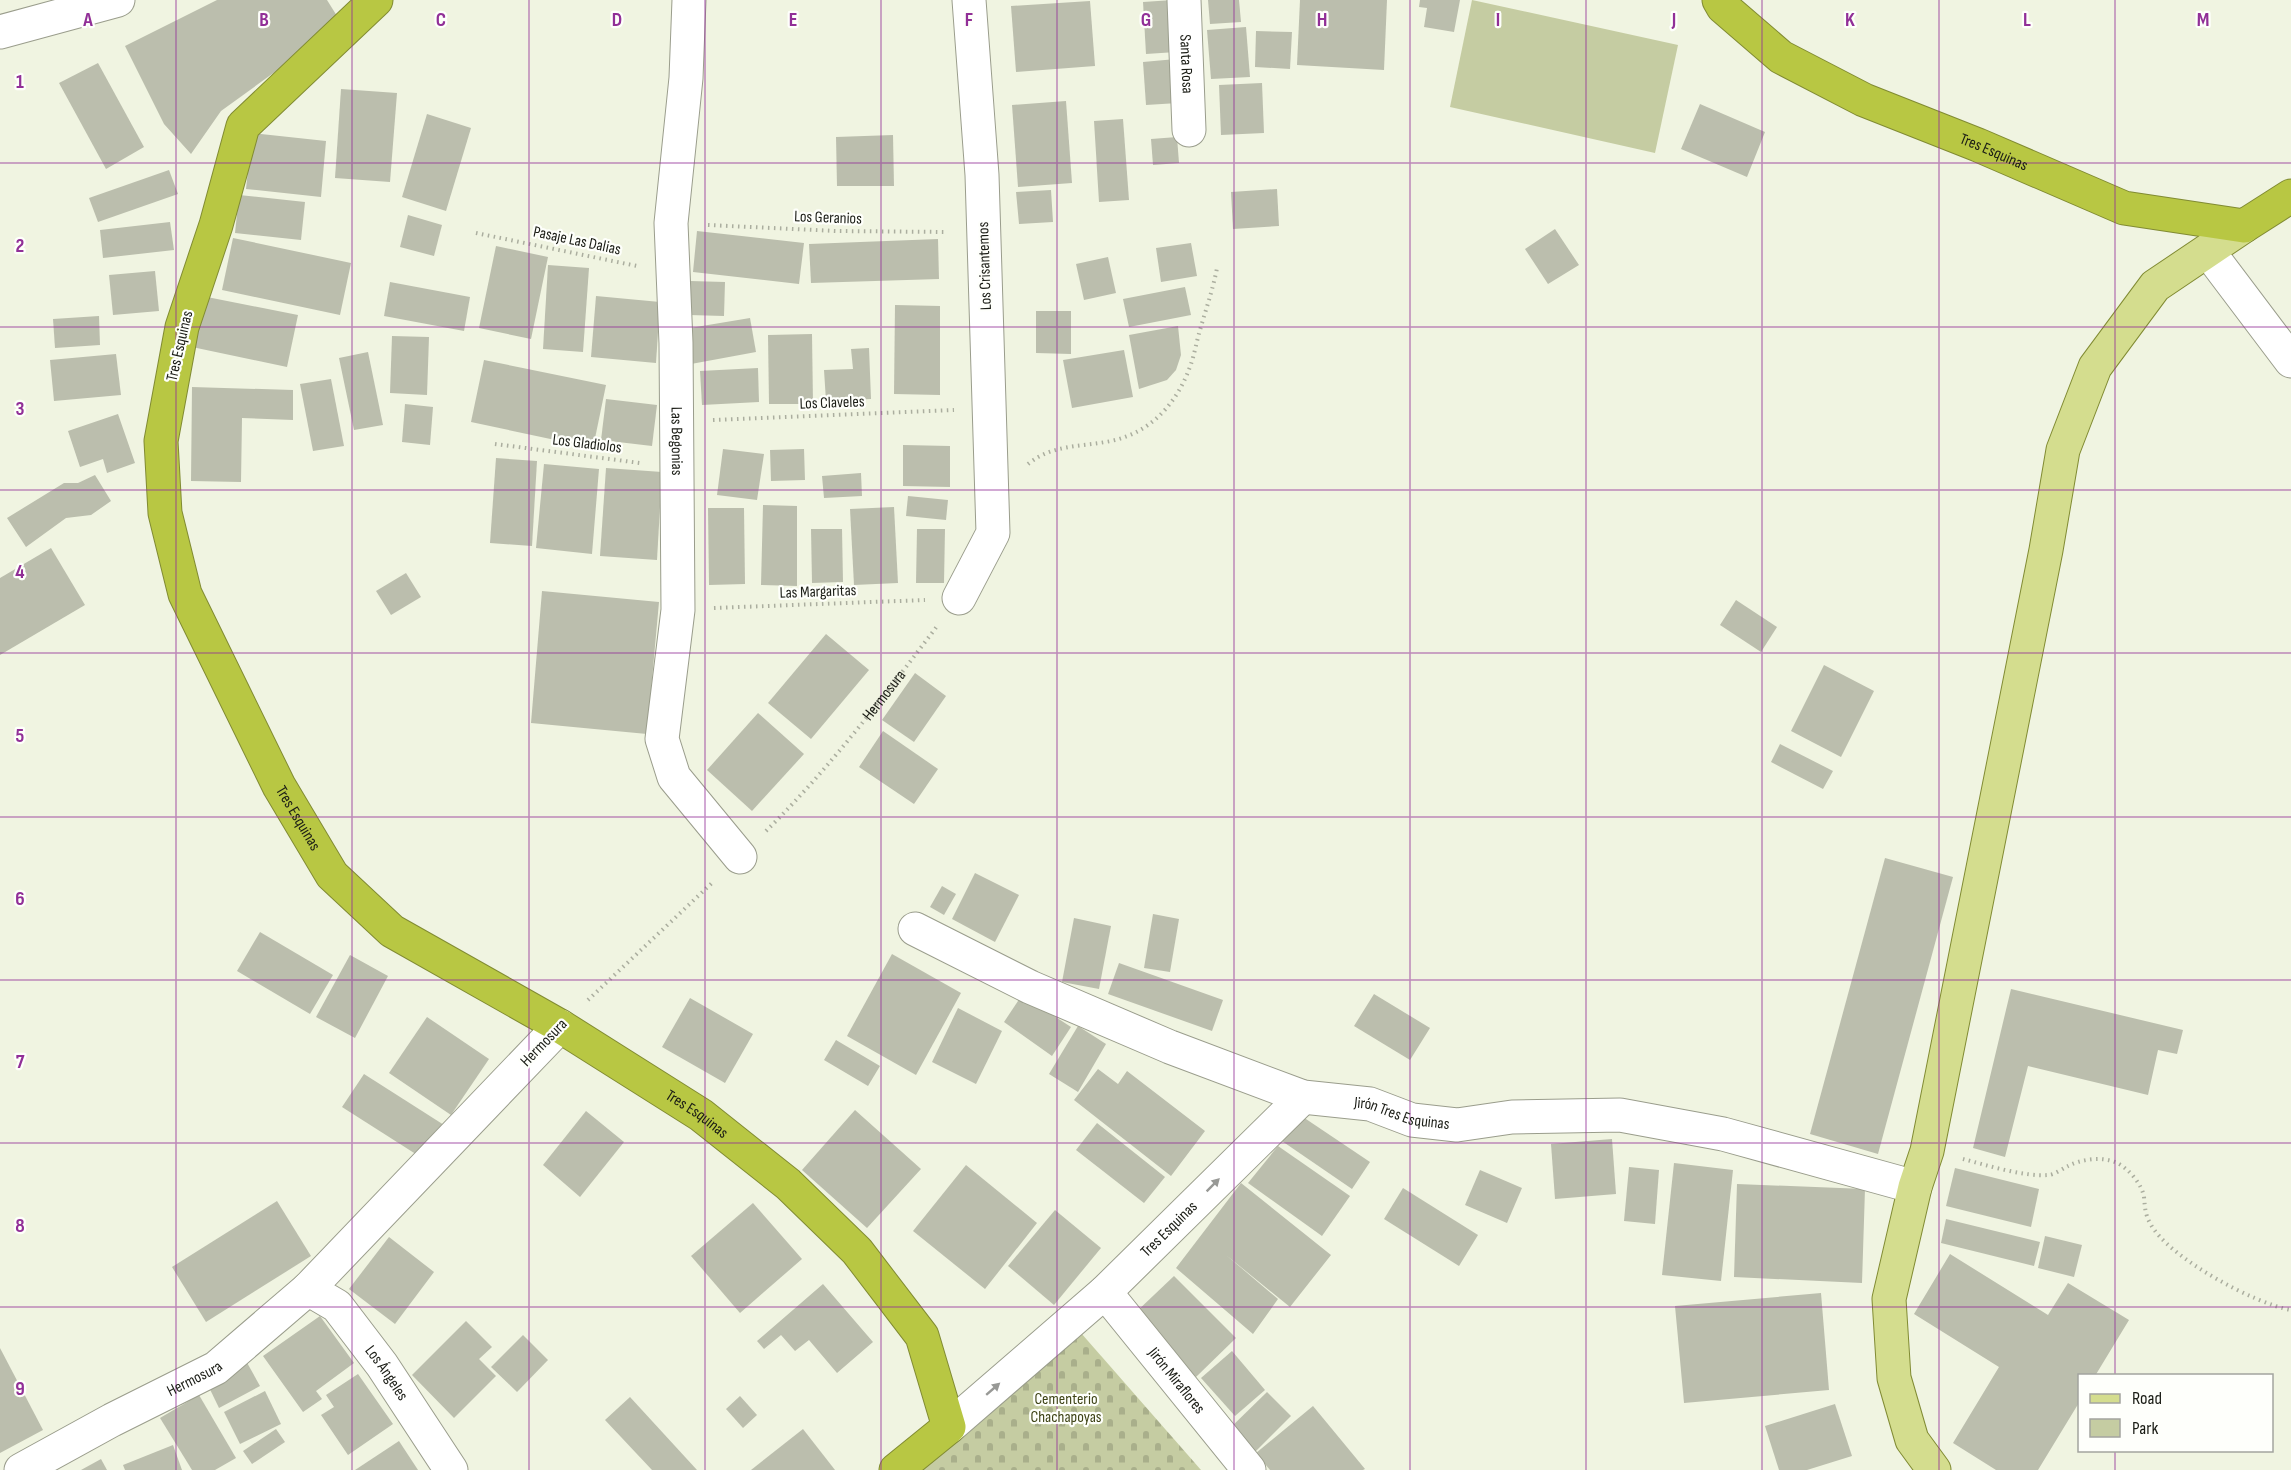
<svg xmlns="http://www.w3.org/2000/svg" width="2291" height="1470" font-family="'Sofia Sans Condensed',sans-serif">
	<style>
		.green { fill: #c5cca2 }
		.cemetery { fill: url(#cemetery-stones) }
		.building { fill: #bbbead }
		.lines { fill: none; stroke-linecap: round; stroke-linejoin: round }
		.minor-casing { stroke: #9a9d8c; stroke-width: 35 }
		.major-casing { stroke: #818b33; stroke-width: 35 }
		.highway-casing { stroke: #818b33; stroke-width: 35 }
		.path { stroke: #abae9f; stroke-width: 4; stroke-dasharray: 1.5 4.5; stroke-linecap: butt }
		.minor { stroke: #fff; stroke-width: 33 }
		.major { stroke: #d4dd8e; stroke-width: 33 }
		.highway { stroke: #b8c743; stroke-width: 33 }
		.oneway { fill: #989996 }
		.grid { fill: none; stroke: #912f97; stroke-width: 1.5; stroke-opacity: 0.55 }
		.labels { text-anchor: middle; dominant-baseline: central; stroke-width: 4.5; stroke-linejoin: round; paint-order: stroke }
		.street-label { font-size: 16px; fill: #1a1c15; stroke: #fefffb }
		.park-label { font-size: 16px; fill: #3e4316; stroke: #fefffb }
		.grid-label { font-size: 20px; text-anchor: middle; font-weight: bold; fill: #912f97; stroke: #fefffb; stroke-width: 4.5; stroke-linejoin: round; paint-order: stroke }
	</style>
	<defs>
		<pattern id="cemetery-stones" width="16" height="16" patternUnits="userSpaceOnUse" patternTransform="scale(1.5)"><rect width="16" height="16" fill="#c5cca2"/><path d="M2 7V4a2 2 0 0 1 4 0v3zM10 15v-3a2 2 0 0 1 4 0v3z" fill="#a9af8b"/></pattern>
	</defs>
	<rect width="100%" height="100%" fill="#f0f4e1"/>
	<!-- green -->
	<path class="green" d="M1472,0l206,45 -23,108 -205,-46z"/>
	<!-- cemetery -->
	<path class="cemetery" d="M1067,1317l134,153h-281z"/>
	<!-- building -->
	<g class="building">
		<path d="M217,0h110l10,16 -47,45 -69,50 -30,43 -27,-30 -39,-78z"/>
		<path d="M1173,0l3,52 -30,2 -3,-52z"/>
		<path d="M1208,0h31l2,22 -31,2z"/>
		<path d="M1300,0h87l-3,70 -87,-5z"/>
		<path d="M1420,0h40l-6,32 -30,-5 3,-19 -8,-1z"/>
		<path d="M1090,1l5,65 -79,6 -5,-66z"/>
		<path d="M1246,27l4,50 -39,2 -4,-49z"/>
		<path d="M1256,31l36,1 -2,37 -35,-2z"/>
		<path d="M1176,59l2,44 -32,2 -3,-43z"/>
		<path d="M98,63l46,84 -38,22 -47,-86z"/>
		<path d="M1262,83l2,50 -43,2 -2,-50z"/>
		<path d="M341,89l56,4 -7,89 -55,-4z"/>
		<path d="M1066,101l6,82 -54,4 -6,-82z"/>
		<path d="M1700,104l65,28 -18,45 -66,-28z"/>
		<path d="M427,114l44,14 -25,83 -44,-14z"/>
		<path d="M1123,119l6,81 -30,2 -5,-81z"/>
		<path d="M252,133l74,8 -5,56 -75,-8z"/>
		<path d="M893,135l1,51h-57l-1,-49z"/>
		<path d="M1177,137l2,26 -26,2 -2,-26z"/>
		<path d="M169,170l9,24 -80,28 -9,-24z"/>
		<path d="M1277,189l2,37 -46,3 -2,-37z"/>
		<path d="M1051,190l2,32 -34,2 -3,-32z"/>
		<path d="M239,195l66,7 -4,38 -66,-7z"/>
		<path d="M408,215l34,10 -8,31 -34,-9z"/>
		<path d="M170,222l4,28 -71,8 -3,-28z"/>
		<path d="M1555,229l24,36 -31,19 -23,-35z"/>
		<path d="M697,231l107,12 -5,41 -106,-12z"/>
		<path d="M233,238l118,25 -11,52 -118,-25z"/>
		<path d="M938,239l1,40 -128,4 -2,-39z"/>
		<path d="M1191,243l6,33 -36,6 -5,-34z"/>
		<path d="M496,246l52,11 -17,82 -52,-11z"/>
		<path d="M1108,257l8,36 -32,7 -8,-36z"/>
		<path d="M548,265l41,3 -6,84 -40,-3z"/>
		<path d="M155,271l4,40 -46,4 -4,-40z"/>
		<path d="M690,281l35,1 -1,34 -35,-1z"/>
		<path d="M390,282l80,15 -6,34 -80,-15z"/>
		<path d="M1185,287l6,28 -62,12 -6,-28z"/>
		<path d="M202,296l96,19 -11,52 -95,-20z"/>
		<path d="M596,296l64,6 -4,61 -65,-6z"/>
		<path d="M895,305l45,1v89l-46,-1z"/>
		<path d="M1036,311h35v43l-35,-1z"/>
		<path d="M99,316l1,29 -45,3 -2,-29z"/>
		<path d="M750,318l6,34 -65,12 -7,-35z"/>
		<path d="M1178,326l3,29 -5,15 -9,10 -28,9 -10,-54z"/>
		<path d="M812,334l1,70h-44l-1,-69z"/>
		<path d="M392,336l37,1 -2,58 -37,-2z"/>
		<path d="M869,348l2,51 -45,2 -2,-31 29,-1 -2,-20z"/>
		<path d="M1124,350l9,47 -61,11 -9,-48z"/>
		<path d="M368,352l15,73 -29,5 -15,-72z"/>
		<path d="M116,354l5,41 -67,6 -4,-41z"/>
		<path d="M484,360l122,25 -13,63 -122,-26z"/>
		<path d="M758,368l1,34 -57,3 -2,-34z"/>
		<path d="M331,379l13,67 -31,5 -13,-67z"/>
		<path d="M192,387l101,3v30l-51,-2 -1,64 -50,-1z"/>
		<path d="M606,399l51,6 -5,41 -51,-6z"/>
		<path d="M405,404l28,3 -3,38 -28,-3z"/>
		<path d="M118,414l17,49 -28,10 -4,-14 -23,8 -12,-36z"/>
		<path d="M903,445l47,1v41l-47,-1z"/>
		<path d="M723,449l41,5 -7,46 -40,-5z"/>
		<path d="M804,449l1,31 -34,1 -1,-31z"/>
		<path d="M496,458l41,3 -5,85 -42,-3z"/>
		<path d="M544,464l55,5 -7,85 -56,-6z"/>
		<path d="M606,468l56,4 -5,88 -57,-4z"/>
		<path d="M861,473l1,23 -38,2 -2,-22z"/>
		<path d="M95,475l16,26 -20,14 -25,3 -40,29 -19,-29 57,-35h14z"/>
		<path d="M908,496l40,4 -2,20 -40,-4z"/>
		<path d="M763,505l34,1v80l-36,-1z"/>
		<path d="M894,507l4,76 -44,2 -4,-76z"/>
		<path d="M708,508h36l1,76 -36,1z"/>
		<path d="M811,529h31l1,53 -31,1z"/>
		<path d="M917,529h28l-1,54h-28z"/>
		<path d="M51,548l34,57 -85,50v-77z"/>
		<path d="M406,573l15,24 -30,18 -15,-24z"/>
		<path d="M542,591l117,11 -12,132 -116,-11z"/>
		<path d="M1736,600l41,27 -16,25 -41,-27z"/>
		<path d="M826,634l43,36 -58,69 -43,-36z"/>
		<path d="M1824,665l50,26 -33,66 -50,-26z"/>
		<path d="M915,673l31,23 -32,46 -32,-22z"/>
		<path d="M758,713l46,41 -52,57 -45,-41z"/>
		<path d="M883,731l55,38 -24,35 -55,-37z"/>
		<path d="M1780,744l53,27 -10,18 -52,-27z"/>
		<path d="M1885,858l68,19 -75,277 -68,-20z"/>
		<path d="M975,873l44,22 -24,47 -43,-23z"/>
		<path d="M942,886l14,8 -12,21 -14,-8z"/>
		<path d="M1153,914l26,5 -9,53 -26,-4z"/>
		<path d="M1074,918l37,8 -12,63 -37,-7z"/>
		<path d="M260,932l73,43 -23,39 -73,-43z"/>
		<path d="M892,954l69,39 -45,82 -69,-39z"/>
		<path d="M350,955l38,21 -33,62 -39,-21z"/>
		<path d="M1119,963l104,37 -11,31 -104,-37z"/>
		<path d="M2011,989l172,41 -6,24 -19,-4 -10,45 -120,-29 -23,91 -32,-9z"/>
		<path d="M1374,994l56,34 -20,32 -56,-34z"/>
		<path d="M1022,995l49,32 -19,29 -48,-34z"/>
		<path d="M690,998l63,36 -28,49 -63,-36z"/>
		<path d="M958,1008l44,23 -26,53 -44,-22z"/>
		<path d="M427,1017l62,42 -38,56 -62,-42z"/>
		<path d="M1078,1026l28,18 -28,48 -29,-18z"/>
		<path d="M836,1040l44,26 -12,20 -44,-26z"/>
		<path d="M1098,1069l20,15 9,-13 78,60 -34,45 -97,-76z"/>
		<path d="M364,1074l80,51 -22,33 -80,-51z"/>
		<path d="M855,1110l66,59 -54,59 -65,-58z"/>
		<path d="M586,1111l38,31 -44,55 -37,-32z"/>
		<path d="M1297,1113l73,49 -18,27 -73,-50z"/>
		<path d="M1097,1123l68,54 -21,26 -68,-53z"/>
		<path d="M1612,1139l4,55 -61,5 -4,-55z"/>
		<path d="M1278,1146l72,50 -28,40 -74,-53z"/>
		<path d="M1674,1163l59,7 -12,111 -59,-6z"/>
		<path d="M966,1165l71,58 -52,66 -72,-58z"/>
		<path d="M1629,1167l30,3 -4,54 -31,-3z"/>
		<path d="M1955,1168l84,21 -8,38 -85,-21z"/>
		<path d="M1480,1170l42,18 -15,35 -42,-18z"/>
		<path d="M1241,1183l90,72 -41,52 -64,-52 52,44 -25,35 -77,-66z"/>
		<path d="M1737,1184l128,5 -3,94 -128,-6z"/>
		<path d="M1403,1188l75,47 -19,31 -75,-47z"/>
		<path d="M277,1201l34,55 -105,66 -34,-55z"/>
		<path d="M753,1203l49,56 -62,54 -49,-57z"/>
		<path d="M1055,1210l46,38 -47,57 -46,-39z"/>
		<path d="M1946,1219l94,23 -6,24 -93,-23z"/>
		<path d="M2045,1236l37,9 -8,32 -36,-9z"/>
		<path d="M389,1237l45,35 -39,52 -46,-35z"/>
		<path d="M1950,1254l98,61 20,-32 61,37 -34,56h-15v25l-42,69h-42l-43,-27 46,-76 -85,-53z"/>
		<path d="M1174,1276l62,62 -40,39 -62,-63z"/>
		<path d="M823,1284l50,58 -36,31 -28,-33 -14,11 -14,-16 -17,14 -7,-8z"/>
		<path d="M1821,1293l8,97 -145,13 -9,-97z"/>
		<path d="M320,1316l34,47 -38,28 6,8 -19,13 -40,-56z"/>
		<path d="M466,1321l26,26 -13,12 17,17 -42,42 -42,-43z"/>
		<path d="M523,1335l25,25 -31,32 -26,-25z"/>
		<path d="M0,1348l43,82 -43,23z"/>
		<path d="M1232,1351l33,39 -30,26 -34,-38z"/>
		<path d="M245,1359l15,27 -41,22 -14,-29z"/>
		<path d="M358,1374l35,50 -45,31 -27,-40 13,-8 -8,-12z"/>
		<path d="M265,1391l16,33 -41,20 -16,-32z"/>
		<path d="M1267,1392l24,24 -42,42 -24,-25z"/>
		<path d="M199,1395l37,63 -21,12h-23l-32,-52z"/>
		<path d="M740,1396l17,19 -14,13 -17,-19z"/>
		<path d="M630,1397l67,73h-45l-47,-50z"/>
		<path d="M1835,1404l17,52 -45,14h-28l-14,-44z"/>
		<path d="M1313,1406l52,63 -2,1h-93l-14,-17z"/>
		<path d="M276,1429l9,13 -33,22 -9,-13z"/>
		<path d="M803,1429l32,41h-84z"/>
		<path d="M399,1441l19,29h-63z"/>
		<path d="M173,1445l9,25h-57l-2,-5z"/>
		<path d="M101,1459l6,11h-26z"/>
	</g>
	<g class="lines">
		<!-- minor casing -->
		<g class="minor-casing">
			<g id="minor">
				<path id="s2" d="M689,0l-3,78 -15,145 5,120 2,267 -16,129 12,38 66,80"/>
				<path id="s3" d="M1184,0l5,130"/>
				<path d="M0,32l118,-32"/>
				<path d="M2208,251l83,110"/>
				<path d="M959,598l34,-65 -11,-358 -13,-175"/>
				<path id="s4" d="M915,929l115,58 140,60 133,50 67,7 42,16 45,5 55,-8 108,-2 103,19 192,53"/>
				<path id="s5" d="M308,1289l29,17 45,59 69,105"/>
				<path id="s6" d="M1105,1292l144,178"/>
				<path id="s7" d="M949,1427l156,-135 198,-195"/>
				<path id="s8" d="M21,1470l91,-50 104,-52 92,-79 252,-263"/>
			</g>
		</g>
		<!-- major casing -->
		<g class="major-casing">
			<path id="major" d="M1934,1470l-22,-30 -18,-62 -5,-79 26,-112 12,-36 119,-601 17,-100 32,-83 60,-81 89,-60"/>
		</g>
		<!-- highway casing -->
		<g class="highway-casing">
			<g id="highway">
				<path id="s9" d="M376,0l-133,126 -27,99 -34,102 -21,114 4,72 20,81 94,192 53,89 60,56 168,95 141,89 87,69 69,67 65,85 27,91 -53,43"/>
				<path id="s10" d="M1719,0l4,7 58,50 83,43 114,45 146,63 120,18 47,-30"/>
			</g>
		</g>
		<!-- path -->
		<g class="path">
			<path d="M708,225l128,6 111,1"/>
			<path d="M476,233l161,33"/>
			<path d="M713,420l241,-10"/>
			<path d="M495,444l145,19"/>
			<path d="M1028,464c25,-20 53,-17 83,-23 42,-9 68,-40 81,-80 3,-10 5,-21 8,-31 6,-21 13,-41 17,-62"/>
			<path d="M714,608l211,-8"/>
			<path id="s1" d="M766,831c64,-63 118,-135 172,-206"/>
			<path d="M588,1000l125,-118"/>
			<path d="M1963,1159c23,6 61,18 85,16 6,0 14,-6 20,-9 14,-7 34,-10 49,-3 11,5 25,21 27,34 1,10 1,17 6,26 17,34 105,81 141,87"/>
		</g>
		<!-- minor -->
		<use href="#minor" class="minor"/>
		<!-- major -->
		<use href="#major" class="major"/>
		<!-- highway -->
		<use href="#highway" class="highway"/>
	</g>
	<!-- one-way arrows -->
	<defs><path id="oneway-solid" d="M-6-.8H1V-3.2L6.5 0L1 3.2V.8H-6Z" transform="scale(1.5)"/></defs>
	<g class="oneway">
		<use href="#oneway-solid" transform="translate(1213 1185) rotate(-45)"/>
		<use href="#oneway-solid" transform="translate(993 1389) rotate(-41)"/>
	</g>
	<!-- grid -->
	<path class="grid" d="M176,0v1470M352,0v1470M529,0v1470M705,0v1470M881,0v1470M1057,0v1470M1234,0v1470M1410,0v1470M1586,0v1470M1762,0v1470M1939,0v1470M2115,0v1376M0,163h2291M0,327h2291M0,490h2291M0,653h2291M0,817h2291M0,980h2291M0,1143h2291M0,1307h2291M2115,1450v20"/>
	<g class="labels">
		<!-- street labels -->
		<g class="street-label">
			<text stroke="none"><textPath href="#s3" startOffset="64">Santa Rosa</textPath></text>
			<text stroke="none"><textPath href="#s10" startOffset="318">Tres Esquinas</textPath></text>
			<text transform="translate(828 218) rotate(2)">Los Geranios</text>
			<text transform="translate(577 241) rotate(12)">Pasaje Las Dalias</text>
			<text transform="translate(985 266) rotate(-92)">Los Crisantemos</text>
			<text transform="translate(180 346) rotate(-77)">Tres Esquinas</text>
			<text transform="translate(832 403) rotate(-2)">Los Claveles</text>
			<text stroke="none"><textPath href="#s2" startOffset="442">Las Begonias</textPath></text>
			<text transform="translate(587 444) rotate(7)">Los Gladiolos</text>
			<text transform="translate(818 592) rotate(-2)">Las Margaritas</text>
			<text stroke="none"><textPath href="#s1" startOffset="180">Hermosura</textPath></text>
			<text stroke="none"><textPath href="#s9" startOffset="916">Tres Esquinas</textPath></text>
			<text transform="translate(544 1043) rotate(-46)">Hermosura</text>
			<text stroke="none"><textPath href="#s4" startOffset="524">Jirón Tres Esquinas</textPath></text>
			<text stroke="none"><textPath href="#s9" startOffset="1420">Tres Esquinas</textPath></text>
			<text stroke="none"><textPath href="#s7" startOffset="296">Tres Esquinas</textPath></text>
			<text stroke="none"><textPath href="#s5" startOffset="117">Los Ángeles</textPath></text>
			<text stroke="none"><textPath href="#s8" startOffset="196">Hermosura</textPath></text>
			<text stroke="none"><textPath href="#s6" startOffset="114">Jirón Miraflores</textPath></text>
		</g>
		<!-- park labels -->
		<g class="park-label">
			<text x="1066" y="1399">Cementerio<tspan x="1066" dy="18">Chachapoyas</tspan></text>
		</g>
	</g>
	<g class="grid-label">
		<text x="88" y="26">A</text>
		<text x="264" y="26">B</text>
		<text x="441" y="26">C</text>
		<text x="617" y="26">D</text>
		<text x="793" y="26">E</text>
		<text x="969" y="26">F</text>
		<text x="1146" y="26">G</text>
		<text x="1322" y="26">H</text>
		<text x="1498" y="26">I</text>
		<text x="1674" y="26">J</text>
		<text x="1850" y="26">K</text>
		<text x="2027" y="26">L</text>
		<text x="2203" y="26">M</text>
		<text x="20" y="88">1</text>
		<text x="20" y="252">2</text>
		<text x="20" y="415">3</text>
		<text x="20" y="578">4</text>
		<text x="20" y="742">5</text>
		<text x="20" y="905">6</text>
		<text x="20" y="1068">7</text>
		<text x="20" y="1232">8</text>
		<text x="20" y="1395">9</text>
	</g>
	<!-- legend -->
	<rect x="2078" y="1374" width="195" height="78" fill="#fefffb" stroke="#a3a49f" stroke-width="1.5"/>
	<rect x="2090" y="1394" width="30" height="9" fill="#d4dd8e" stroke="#a3a49f" stroke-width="1.5"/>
	<text x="2132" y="1404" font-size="18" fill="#1a1c15">Road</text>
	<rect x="2090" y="1419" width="30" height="18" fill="#c5cca2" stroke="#a3a49f" stroke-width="1.5"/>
	<text x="2132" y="1434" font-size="18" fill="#1a1c15">Park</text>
</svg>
